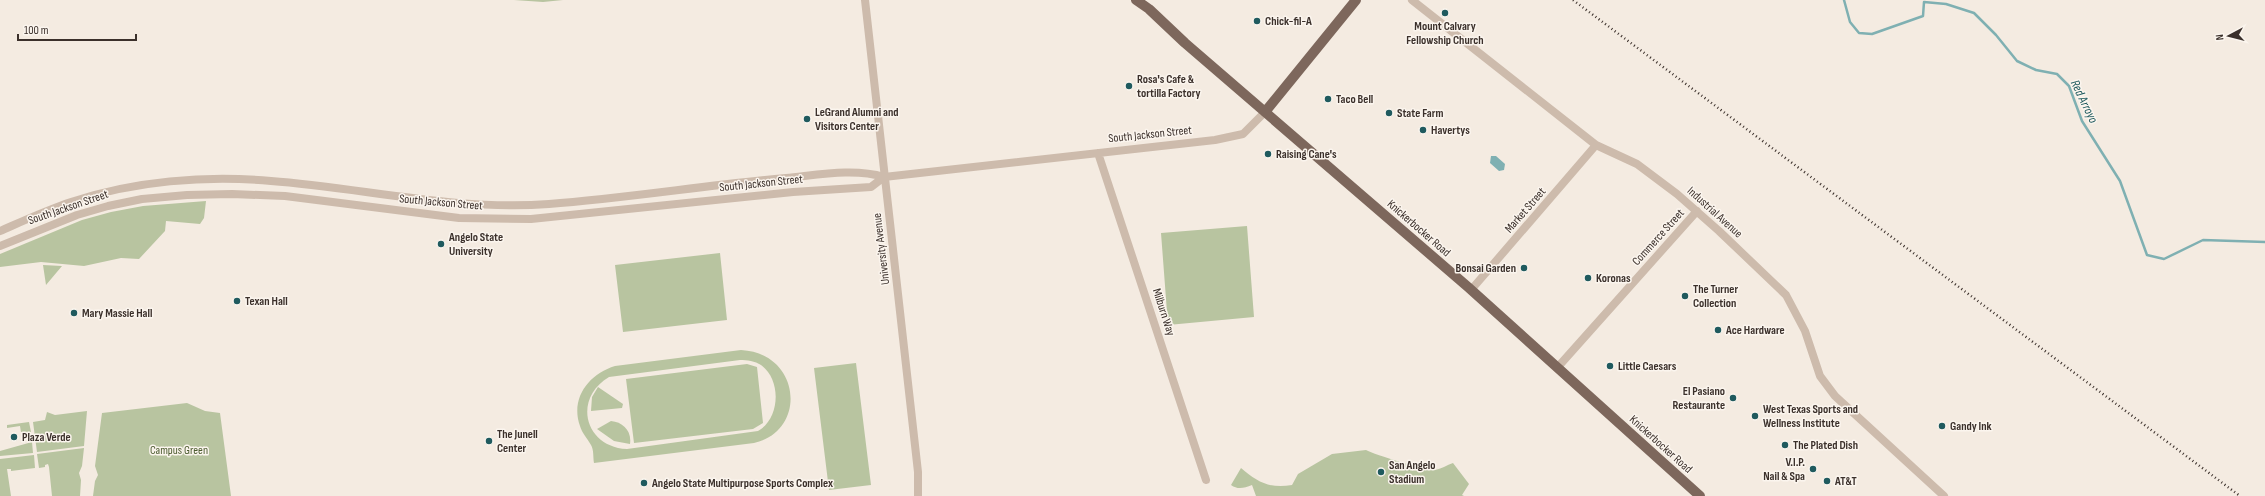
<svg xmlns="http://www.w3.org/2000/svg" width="2265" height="496" font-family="'Sofia Sans Condensed',sans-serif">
<rect width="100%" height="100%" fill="#f4ebe1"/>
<path fill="#b8c4a0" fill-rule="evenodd" d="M 514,0 L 563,0 L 543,2 Z
M 206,201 L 204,218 L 200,224 L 166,221 L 165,231 L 139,259 L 121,258 L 84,266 L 41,262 L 0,267 L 0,254 L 82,220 L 111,212 L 143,206 Z
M 1247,226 L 1254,317 L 1168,325 L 1161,233 Z
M 720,253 L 727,320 L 623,332 L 615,265 Z
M 43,265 L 62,266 L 46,285 Z
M 741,350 C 801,353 808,431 754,443 L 594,463 C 593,458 594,450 591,445 C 587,438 582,433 580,426 C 570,398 589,374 615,366 ZM 740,360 C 747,360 755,361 761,365 C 782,380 780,419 758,431 L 627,449 C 585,447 572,399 609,377 Z
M 856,363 L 871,485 L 829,490 L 814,368 Z
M 747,364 L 757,367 L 763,423 L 753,429 L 634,443 L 626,379 Z
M 598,387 L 623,404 L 622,408 L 591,411 L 592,397 Z
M 187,403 L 205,411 L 220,413 L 231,496 L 93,496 L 95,481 L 98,475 L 95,466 L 102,413 Z
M 87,411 L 84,446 L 37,452 L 33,422 L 45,420 L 47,412 L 55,415 Z
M 611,421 C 623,422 632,431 630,444 L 614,441 L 597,429 Z
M 29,422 L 31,432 L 21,432 L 20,426 L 7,428 L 7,425 Z
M 32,442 L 33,453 L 0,456 L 0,451 Z
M 84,448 L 82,466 L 79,473 L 81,480 L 80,496 L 52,496 L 49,467 L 48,464 L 45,465 L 45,467 L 39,468 L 37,454 Z
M 1366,450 C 1375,455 1425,470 1435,470 C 1441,469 1447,465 1453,463 L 1469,484 L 1462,495 L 1464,496 L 1256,496 L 1252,485 C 1244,488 1238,490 1231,485 L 1241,468 C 1257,482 1270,489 1292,485 L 1298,474 L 1332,454 Z
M 34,455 L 35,468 L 11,471 L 11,469 L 7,469 L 11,496 L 0,496 L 0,459 Z"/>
<path fill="#7fb0b2" d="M 1491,156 L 1496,156 L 1505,164 L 1504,170 L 1499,171 L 1490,163 Z"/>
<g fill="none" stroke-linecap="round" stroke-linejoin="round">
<path stroke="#7fb0b2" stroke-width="2.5" d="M 1844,0 L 1850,22 L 1859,33 L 1872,34 L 1923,16 L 1924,2 L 1946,4 L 1974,13 L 1996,35 L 2017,61 L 2036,70 L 2057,74 L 2069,86 L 2082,121 L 2120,181 L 2147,255 L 2164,259 L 2203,240 L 2265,242"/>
<path stroke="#cdbbac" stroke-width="8" d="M 865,0 L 918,472 L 918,496
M 1412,0 L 1596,145 L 1637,164 L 1677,194 L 1719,231 L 1786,295 L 1805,331 L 1820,376 L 1835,396 L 1944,496
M 1098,153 L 1206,480
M 0,231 C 23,221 47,210 71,202 C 133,181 206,175 271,181 C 364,188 455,211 549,204 C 628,198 707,185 786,178 C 818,175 854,168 884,177 L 1215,140 L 1243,134 L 1265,112
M 0,246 L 77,215 L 108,206 L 142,199 L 187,195 L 232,194 L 285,196 L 459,218 L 531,219 L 793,192 L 871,187 L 884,177
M 1471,290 L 1596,145
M 1557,368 L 1697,211"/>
<path stroke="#7d675c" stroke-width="10" d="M 1136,0 L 1149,9 L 1185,43 L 1468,287 L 1700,496
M 1265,112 L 1356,0"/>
<path stroke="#3b302b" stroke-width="2.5" stroke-dasharray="1 3" stroke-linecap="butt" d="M 1573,0 L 2240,496"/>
</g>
<g fill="#1f5a5e" stroke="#fbf5ee" stroke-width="1.5">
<circle cx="1445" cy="13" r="4"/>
<circle cx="1257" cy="21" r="4"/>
<circle cx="1129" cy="86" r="4"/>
<circle cx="1328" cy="99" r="4"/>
<circle cx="1389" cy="113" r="4"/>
<circle cx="807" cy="119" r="4"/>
<circle cx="1423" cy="130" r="4"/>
<circle cx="1268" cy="154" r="4"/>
<circle cx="441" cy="244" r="4"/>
<circle cx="1524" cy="268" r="4"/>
<circle cx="1588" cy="278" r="4"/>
<circle cx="1685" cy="296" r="4"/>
<circle cx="237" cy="301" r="4"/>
<circle cx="74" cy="313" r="4"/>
<circle cx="1718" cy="330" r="4"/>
<circle cx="1610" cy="366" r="4"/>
<circle cx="1733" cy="398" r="4"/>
<circle cx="1755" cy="416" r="4"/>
<circle cx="1942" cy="426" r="4"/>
<circle cx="14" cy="437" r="4"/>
<circle cx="489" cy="441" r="4"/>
<circle cx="1785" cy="445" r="4"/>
<circle cx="1813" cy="469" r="4"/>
<circle cx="1381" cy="472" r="4"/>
<circle cx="1827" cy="481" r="4"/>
<circle cx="644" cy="483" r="4"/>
</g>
<g text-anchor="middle" stroke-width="3" stroke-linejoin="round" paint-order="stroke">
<g font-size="12" font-weight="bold" fill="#3b302b" stroke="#fbf5ee" text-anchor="start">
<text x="1265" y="25">Chick-fil-A</text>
<text x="1445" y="30" text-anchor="middle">Mount Calvary<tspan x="1445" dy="14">Fellowship Church</tspan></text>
<text x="1137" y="83">Rosa's Cafe &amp;<tspan x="1137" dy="14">tortilla Factory</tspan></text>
<text x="1336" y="103">Taco Bell</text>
<text x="815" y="116">LeGrand Alumni and<tspan x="815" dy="14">Visitors Center</tspan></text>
<text x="1397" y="117">State Farm</text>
<text x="1431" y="134">Havertys</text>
<text x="1276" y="158">Raising Cane's</text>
<text x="449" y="241">Angelo State<tspan x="449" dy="14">University</tspan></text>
<text x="1516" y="272" text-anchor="end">Bonsai Garden</text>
<text x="1596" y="282">Koronas</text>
<text x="1693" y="293">The Turner<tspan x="1693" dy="14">Collection</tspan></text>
<text x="245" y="305">Texan Hall</text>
<text x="82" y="317">Mary Massie Hall</text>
<text x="1726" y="334">Ace Hardware</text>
<text x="1618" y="370">Little Caesars</text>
<text x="1725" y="395" text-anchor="end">El Pasiano<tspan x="1725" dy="14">Restaurante</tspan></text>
<text x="1763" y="413">West Texas Sports and<tspan x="1763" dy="14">Wellness Institute</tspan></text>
<text x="1950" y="430">Gandy Ink</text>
<text x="497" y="438">The Junell<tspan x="497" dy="14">Center</tspan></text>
<text x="22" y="441">Plaza Verde</text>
<text x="1793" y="449">The Plated Dish</text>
<text x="1805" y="466" text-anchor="end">V.I.P.<tspan x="1805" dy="14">Nail &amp; Spa</tspan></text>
<text x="1389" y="469">San Angelo<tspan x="1389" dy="14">Stadium</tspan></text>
<text x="1835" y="485">AT&amp;T</text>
<text x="652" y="487">Angelo State Multipurpose Sports Complex</text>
</g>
<g font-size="12" fill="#3b302b" stroke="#fbf5ee">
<text transform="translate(1150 134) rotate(-6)" y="4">South Jackson Street</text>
<text transform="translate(761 183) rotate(-6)" y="4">South Jackson Street</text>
<text transform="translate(441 202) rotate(5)" y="4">South Jackson Street</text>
<text transform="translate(68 207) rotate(-19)" y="4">South Jackson Street</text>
<text transform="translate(1525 210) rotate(-49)" y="4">Market Street</text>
<text transform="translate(1715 212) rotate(42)" y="4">Industrial Avenue</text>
<text transform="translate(1419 228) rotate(41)" y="4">Knickerbocker Road</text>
<text transform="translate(1658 237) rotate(-48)" y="4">Commerce Street</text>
<text transform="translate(881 249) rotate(-97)" y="4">University Avenue</text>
<text transform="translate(1164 312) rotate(72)" y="4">Milburn Way</text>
<text transform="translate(1661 444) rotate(42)" y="4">Knickerbocker Road</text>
</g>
<g font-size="12" fill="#4a5a2e" stroke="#fbf5ee">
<text x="179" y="454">Campus Green</text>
</g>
<g font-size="13" font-style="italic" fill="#1f5a5e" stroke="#fbf5ee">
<text transform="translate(2085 101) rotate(64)" y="5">Red Arroyo</text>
</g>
</g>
<g transform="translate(2229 36) rotate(263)" stroke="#fbf5ee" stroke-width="3" paint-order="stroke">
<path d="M0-3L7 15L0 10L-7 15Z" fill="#3b302b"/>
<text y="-6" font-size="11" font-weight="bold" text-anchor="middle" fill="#3b302b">N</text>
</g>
<path d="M18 34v6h118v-6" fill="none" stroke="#3b302b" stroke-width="2"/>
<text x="24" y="34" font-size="12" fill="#3b302b" stroke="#fbf5ee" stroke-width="3" paint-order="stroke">100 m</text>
</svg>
